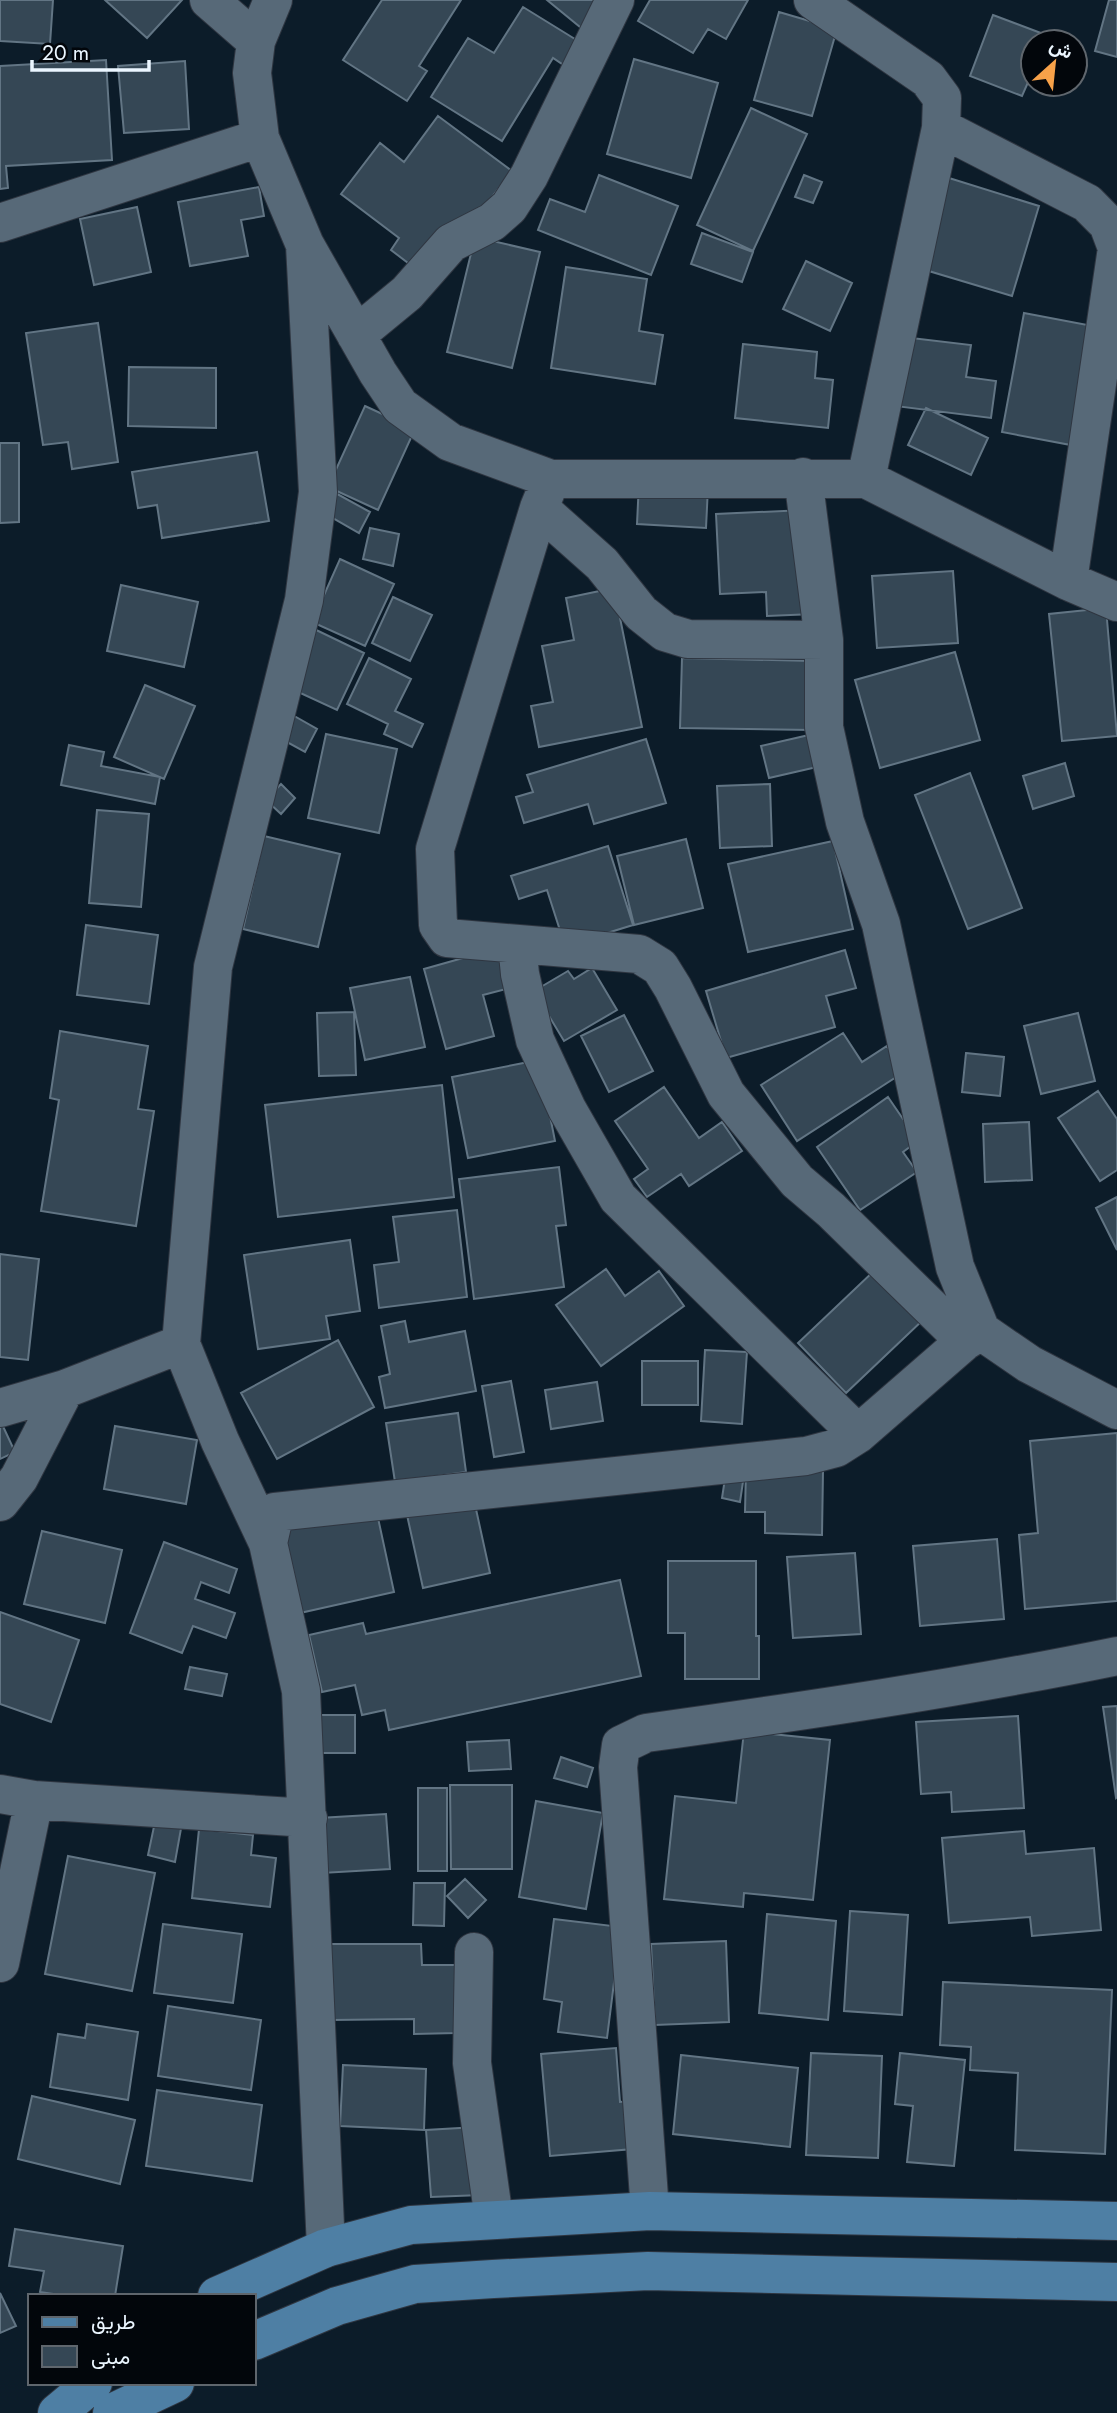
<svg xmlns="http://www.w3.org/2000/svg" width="1117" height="2413" font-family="Jost,Vazirmatn,sans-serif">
<rect width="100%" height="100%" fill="#0c1c29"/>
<path fill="#354755" stroke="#627584" stroke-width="2" d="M 0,0 L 53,0 L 50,44 L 0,41 Z
M 105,0 L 182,0 L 147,38 Z
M 382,0 L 461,0 L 419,66 L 427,71 L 407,101 L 343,60 Z
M 547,0 L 617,0 L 591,36 Z
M 650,0 L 748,0 L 726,39 L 708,29 L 693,53 L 638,21 Z
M 1109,0 L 1117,0 L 1117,57 L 1095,51 Z
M 523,7 L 583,44 L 568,68 L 553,58 L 502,141 L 431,97 L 468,38 L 494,53 Z
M 779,12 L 837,29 L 812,116 L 754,100 Z
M 993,15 L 1062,41 L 1033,42 L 1033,71 L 1022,96 L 970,76 Z
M 634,59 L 718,83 L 691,178 L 607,154 Z
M 106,60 L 112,160 L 6,166 L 8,188 L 0,189 L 0,66 Z
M 185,61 L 189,129 L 124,133 L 118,66 Z
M 751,108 L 807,134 L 753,251 L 697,225 Z
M 438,116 L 512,171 L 429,279 L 391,250 L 399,238 L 341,194 L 380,143 L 404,162 Z
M 599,175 L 678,206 L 651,275 L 538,230 L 550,199 L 585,212 Z
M 804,175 L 822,182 L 813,203 L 795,197 Z
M 949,178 L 1039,206 L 1012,296 L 922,269 Z
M 259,187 L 264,216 L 241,220 L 248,256 L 190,266 L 178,202 Z
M 137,207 L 151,272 L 94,285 L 80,219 Z
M 702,233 L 753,252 L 742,282 L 691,264 Z
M 475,237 L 540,252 L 512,368 L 447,352 Z
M 806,261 L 852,283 L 830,331 L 783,309 Z
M 566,267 L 647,279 L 639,331 L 663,335 L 655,384 L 551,368 Z
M 1024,313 L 1098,327 L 1076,446 L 1002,432 Z
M 98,323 L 118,462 L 72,469 L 68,442 L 43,445 L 26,333 Z
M 903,337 L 971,345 L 966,377 L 996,381 L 991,418 L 895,406 Z
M 743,344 L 817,352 L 815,378 L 833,380 L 828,428 L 735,418 Z
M 129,367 L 216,368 L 216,428 L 128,426 Z
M 365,406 L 415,429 L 378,510 L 328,487 Z
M 926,408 L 988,438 L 971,475 L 908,445 Z
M 0,443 L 19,443 L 19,522 L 0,523 Z
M 257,452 L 269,521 L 162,538 L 157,505 L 138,508 L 132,472 Z
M 639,482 L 708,487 L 706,528 L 637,524 Z
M 330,490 L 370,512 L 359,533 L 319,510 Z
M 805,510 L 814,614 L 767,616 L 766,592 L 720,594 L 716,514 Z
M 370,528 L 399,534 L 393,566 L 363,559 Z
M 340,559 L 394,584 L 365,646 L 312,622 Z
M 953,571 L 958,643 L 877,648 L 872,576 Z
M 121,585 L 198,602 L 184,667 L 107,651 Z
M 614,588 L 642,727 L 539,747 L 531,706 L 553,702 L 542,646 L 574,640 L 566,598 Z
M 393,597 L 432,615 L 410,661 L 372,643 Z
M 1106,608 L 1117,736 L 1062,741 L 1049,614 Z
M 310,627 L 364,653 L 337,710 L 283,685 Z
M 955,652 L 980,740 L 880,768 L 855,680 Z
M 369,658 L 411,679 L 395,711 L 423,724 L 412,747 L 384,734 L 388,724 L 347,704 Z
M 682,658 L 813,661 L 812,730 L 680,728 Z
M 145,685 L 195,706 L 164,779 L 114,757 Z
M 289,713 L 317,729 L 305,752 L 276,736 Z
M 326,734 L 397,749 L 379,833 L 308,818 Z
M 809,735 L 817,767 L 769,778 L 761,746 Z
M 646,739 L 666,803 L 594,824 L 588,804 L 524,823 L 516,797 L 533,792 L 527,775 Z
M 69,745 L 104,752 L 101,766 L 160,777 L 155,804 L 61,785 Z
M 1065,763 L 1074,796 L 1033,809 L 1023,776 Z
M 970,773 L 1022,908 L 968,929 L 915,795 Z
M 281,784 L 295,798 L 281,814 L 266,800 Z
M 770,784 L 772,846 L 720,848 L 717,786 Z
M 97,810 L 149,814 L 141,907 L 89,903 Z
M 264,836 L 340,854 L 318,947 L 243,929 Z
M 686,839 L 703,908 L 634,925 L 617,856 Z
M 833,841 L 853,929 L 748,952 L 728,864 Z
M 608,846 L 633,925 L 565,946 L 547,890 L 519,899 L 511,876 Z
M 86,925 L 158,935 L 149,1004 L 77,995 Z
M 502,947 L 514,987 L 483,995 L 494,1036 L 446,1049 L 424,969 Z
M 845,950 L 856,988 L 826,996 L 835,1027 L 726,1058 L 706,991 Z
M 592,968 L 617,1010 L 564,1041 L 534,991 L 568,971 L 574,979 Z
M 410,977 L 425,1047 L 365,1060 L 350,988 Z
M 354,1012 L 356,1075 L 319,1076 L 317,1013 Z
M 1078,1013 L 1095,1081 L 1041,1094 L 1024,1026 Z
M 624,1015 L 653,1071 L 609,1092 L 581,1036 Z
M 60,1031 L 148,1046 L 138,1109 L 154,1111 L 136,1226 L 41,1211 L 59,1100 L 50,1098 Z
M 843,1033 L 862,1062 L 887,1046 L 904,1072 L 797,1141 L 761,1085 Z
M 966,1053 L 1004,1057 L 1000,1096 L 962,1092 Z
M 539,1060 L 555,1141 L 468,1158 L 452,1077 Z
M 442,1085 L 454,1197 L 278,1217 L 265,1105 Z
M 664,1087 L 699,1138 L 722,1122 L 742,1151 L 689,1186 L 681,1174 L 647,1197 L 634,1179 L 648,1169 L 615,1121 Z
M 1098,1091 L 1117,1119 L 1117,1170 L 1100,1181 L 1058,1118 Z
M 888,1097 L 918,1141 L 903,1152 L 917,1172 L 860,1210 L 817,1147 Z
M 1029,1122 L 1032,1180 L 985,1182 L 983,1124 Z
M 559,1167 L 566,1225 L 556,1226 L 564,1287 L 474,1299 L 459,1179 Z
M 1117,1197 L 1117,1250 L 1096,1208 Z
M 457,1210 L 467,1297 L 379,1308 L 374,1265 L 399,1262 L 393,1217 Z
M 350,1240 L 360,1311 L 326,1316 L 330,1339 L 258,1349 L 244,1255 Z
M 0,1254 L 39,1259 L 28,1360 L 0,1357 Z
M 606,1269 L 625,1296 L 659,1271 L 684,1306 L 601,1366 L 556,1305 Z
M 876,1269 L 924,1319 L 846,1393 L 798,1343 Z
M 405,1321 L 409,1342 L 465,1331 L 476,1391 L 385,1408 L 379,1377 L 390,1374 L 381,1326 Z
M 338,1340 L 374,1407 L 277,1459 L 241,1393 Z
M 705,1350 L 747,1352 L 742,1424 L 701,1421 Z
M 642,1361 L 698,1361 L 698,1405 L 642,1405 Z
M 511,1381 L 524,1452 L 494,1457 L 482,1386 Z
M 597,1382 L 603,1421 L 551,1429 L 545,1390 Z
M 458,1413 L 466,1472 L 395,1482 L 386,1423 Z
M 1,1422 L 15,1452 L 0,1459 L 0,1423 Z
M 115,1426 L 197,1440 L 186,1504 L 104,1489 Z
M 1117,1433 L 1117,1601 L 1025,1609 L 1019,1535 L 1038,1533 L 1030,1441 Z
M 746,1469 L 823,1471 L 822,1535 L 765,1533 L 765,1512 L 745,1512 Z
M 726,1472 L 744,1475 L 740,1502 L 722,1498 Z
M 474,1500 L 490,1573 L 423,1588 L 407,1515 Z
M 375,1504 L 394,1592 L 300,1613 L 280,1524 Z
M 42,1531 L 122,1550 L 105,1623 L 24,1604 Z
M 997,1539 L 1004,1619 L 920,1626 L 913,1546 Z
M 164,1542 L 237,1569 L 229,1593 L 201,1582 L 195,1599 L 235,1613 L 226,1638 L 193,1626 L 182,1653 L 130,1633 Z
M 855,1553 L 861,1634 L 793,1638 L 787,1557 Z
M 668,1561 L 756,1561 L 756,1636 L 759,1636 L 759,1679 L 685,1679 L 685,1633 L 668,1633 Z
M 620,1580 L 641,1676 L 389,1730 L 385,1710 L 362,1715 L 355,1685 L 322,1692 L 309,1635 L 363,1623 L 366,1634 Z
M 0,1612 L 79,1640 L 51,1722 L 0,1704 Z
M 190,1667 L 227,1674 L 222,1696 L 185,1689 Z
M 1117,1706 L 1117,1797 L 1116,1798 L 1103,1707 Z
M 313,1715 L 355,1715 L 355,1753 L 314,1753 Z
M 1018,1716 L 1024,1808 L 952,1812 L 951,1792 L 921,1794 L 916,1722 Z
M 744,1731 L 830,1740 L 813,1900 L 744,1893 L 743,1907 L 664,1899 L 675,1796 L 736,1803 Z
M 509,1740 L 511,1769 L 469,1771 L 467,1742 Z
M 561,1757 L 593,1768 L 587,1787 L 554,1778 Z
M 450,1785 L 512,1785 L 512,1869 L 451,1869 Z
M 418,1788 L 447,1788 L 447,1871 L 418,1871 Z
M 536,1801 L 603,1813 L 586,1909 L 519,1897 Z
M 386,1814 L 390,1869 L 322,1873 L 319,1818 Z
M 156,1817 L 182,1823 L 175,1862 L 148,1855 Z
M 199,1829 L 253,1835 L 251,1855 L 276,1858 L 270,1907 L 192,1898 Z
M 1024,1831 L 1026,1854 L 1094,1848 L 1101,1930 L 1032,1936 L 1030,1917 L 949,1923 L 942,1838 Z
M 68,1856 L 155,1873 L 132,1991 L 45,1974 Z
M 465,1879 L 486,1900 L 468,1918 L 447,1896 Z
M 414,1883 L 445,1883 L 444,1926 L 413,1925 Z
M 850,1911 L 908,1915 L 902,2015 L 844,2011 Z
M 767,1914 L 836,1921 L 828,2020 L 759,2013 Z
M 554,1919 L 621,1927 L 607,2038 L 558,2032 L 562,2002 L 544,1999 Z
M 163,1924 L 242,1934 L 233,2003 L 154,1993 Z
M 726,1941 L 729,2022 L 655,2025 L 651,1944 Z
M 331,1944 L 421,1944 L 422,1965 L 455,1965 L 456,2033 L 414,2034 L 414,2019 L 332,2020 Z
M 943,1982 L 1112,1990 L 1105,2154 L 1015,2150 L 1018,2073 L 970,2070 L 971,2047 L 940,2045 Z
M 168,2006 L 261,2020 L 251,2090 L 158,2076 Z
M 87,2024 L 138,2032 L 128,2100 L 50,2087 L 58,2034 L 85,2038 Z
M 616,2048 L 620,2102 L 629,2101 L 633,2149 L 550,2156 L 541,2054 Z
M 811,2053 L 882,2056 L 878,2158 L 806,2155 Z
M 900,2053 L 965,2060 L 954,2166 L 907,2162 L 913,2106 L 895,2104 Z
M 681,2055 L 798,2068 L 790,2147 L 673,2134 Z
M 343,2065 L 426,2069 L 424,2130 L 340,2126 Z
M 157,2090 L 262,2105 L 252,2181 L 146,2166 Z
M 32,2096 L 135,2120 L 120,2184 L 18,2159 Z
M 476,2127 L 481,2195 L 431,2197 L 426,2130 Z
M 15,2229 L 123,2246 L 115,2296 L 67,2296 L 40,2292 L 44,2271 L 9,2266 Z
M 0,2293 L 16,2326 L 0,2333 Z"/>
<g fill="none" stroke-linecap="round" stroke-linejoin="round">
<defs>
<path id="minor" d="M 209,0 L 256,41
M 273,0 L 256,41 L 252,73 L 260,138 L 305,245 L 378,373 L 400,406 L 450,442 L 551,479 L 866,479 L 1068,581 L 1117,602
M 813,0 L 928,79 L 942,98 L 941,128 L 866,479
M 941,128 L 1087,203 L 1108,224 L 1117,248 L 1068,581
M 0,223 L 260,138
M 305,245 L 318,492 L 304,600 L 213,967 L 181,1344 L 220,1441 L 268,1543 L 301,1691 L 326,2248
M 356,335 L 407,293 L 451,243 L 492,222 L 509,207 L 529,176 L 615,0
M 803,477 L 824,640 L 824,727 L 845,822 L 881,924 L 955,1267 L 981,1331 L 1029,1364 L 1117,1410
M 551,479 L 539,508 L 435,849 L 438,925 L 447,938 L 639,954 L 660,967 L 673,988 L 726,1094 L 797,1181 L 831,1210 L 965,1341
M 539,508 L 602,564 L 641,613 L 665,632 L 688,639 L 824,640
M 517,944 L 520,974 L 535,1040 L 567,1109 L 618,1198 L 858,1434
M 0,1408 L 65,1389 L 181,1344
M 0,1502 L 19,1478 L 65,1389
M 268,1543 L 275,1512 L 806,1456 L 836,1448 L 858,1434 L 965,1341 L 981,1331
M 0,1794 L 34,1800 L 308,1818
M 474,1952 L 472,2063 L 494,2219
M 0,1963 L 34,1800
M 650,2211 L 618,1767 L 621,1745 L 646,1733 C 804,1711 961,1688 1117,1656"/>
<path id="major" d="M 217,2296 L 326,2248 L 411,2225 L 650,2211 L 1117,2221
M 254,2341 L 337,2306 L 415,2284 L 493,2279 L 648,2271 L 1117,2282
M 57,2413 L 93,2383
M 112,2413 L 175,2383"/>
</defs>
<use href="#minor" stroke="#2f3641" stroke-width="40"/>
<use href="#major" stroke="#2f3641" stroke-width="40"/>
<use href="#minor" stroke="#576978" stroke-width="38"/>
<use href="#major" stroke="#4e7fa4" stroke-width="38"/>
</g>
<rect x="28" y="2294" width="228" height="91" fill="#02060b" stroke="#5f666d" stroke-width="2"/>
<rect x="42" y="2317" width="35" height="10" fill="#4e7fa4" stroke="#5f666d" stroke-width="2"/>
<text x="91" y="2329" font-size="21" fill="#ebf6ff">طريق</text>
<rect x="42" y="2346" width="35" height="21" fill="#354755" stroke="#5f666d" stroke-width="2"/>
<text x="91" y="2364" font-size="21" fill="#ebf6ff">مبنى</text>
<g transform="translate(1054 63) rotate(27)"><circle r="33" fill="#02060b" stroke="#5f666d" stroke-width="2"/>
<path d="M0-5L12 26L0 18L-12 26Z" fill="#f7a149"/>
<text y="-10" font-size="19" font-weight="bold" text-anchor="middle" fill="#ebf6ff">ش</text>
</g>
<path d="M32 60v10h117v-10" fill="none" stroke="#ebf6ff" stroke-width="3.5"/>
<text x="42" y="60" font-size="21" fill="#ebf6ff" stroke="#02060b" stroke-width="5" paint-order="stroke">20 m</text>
</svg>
